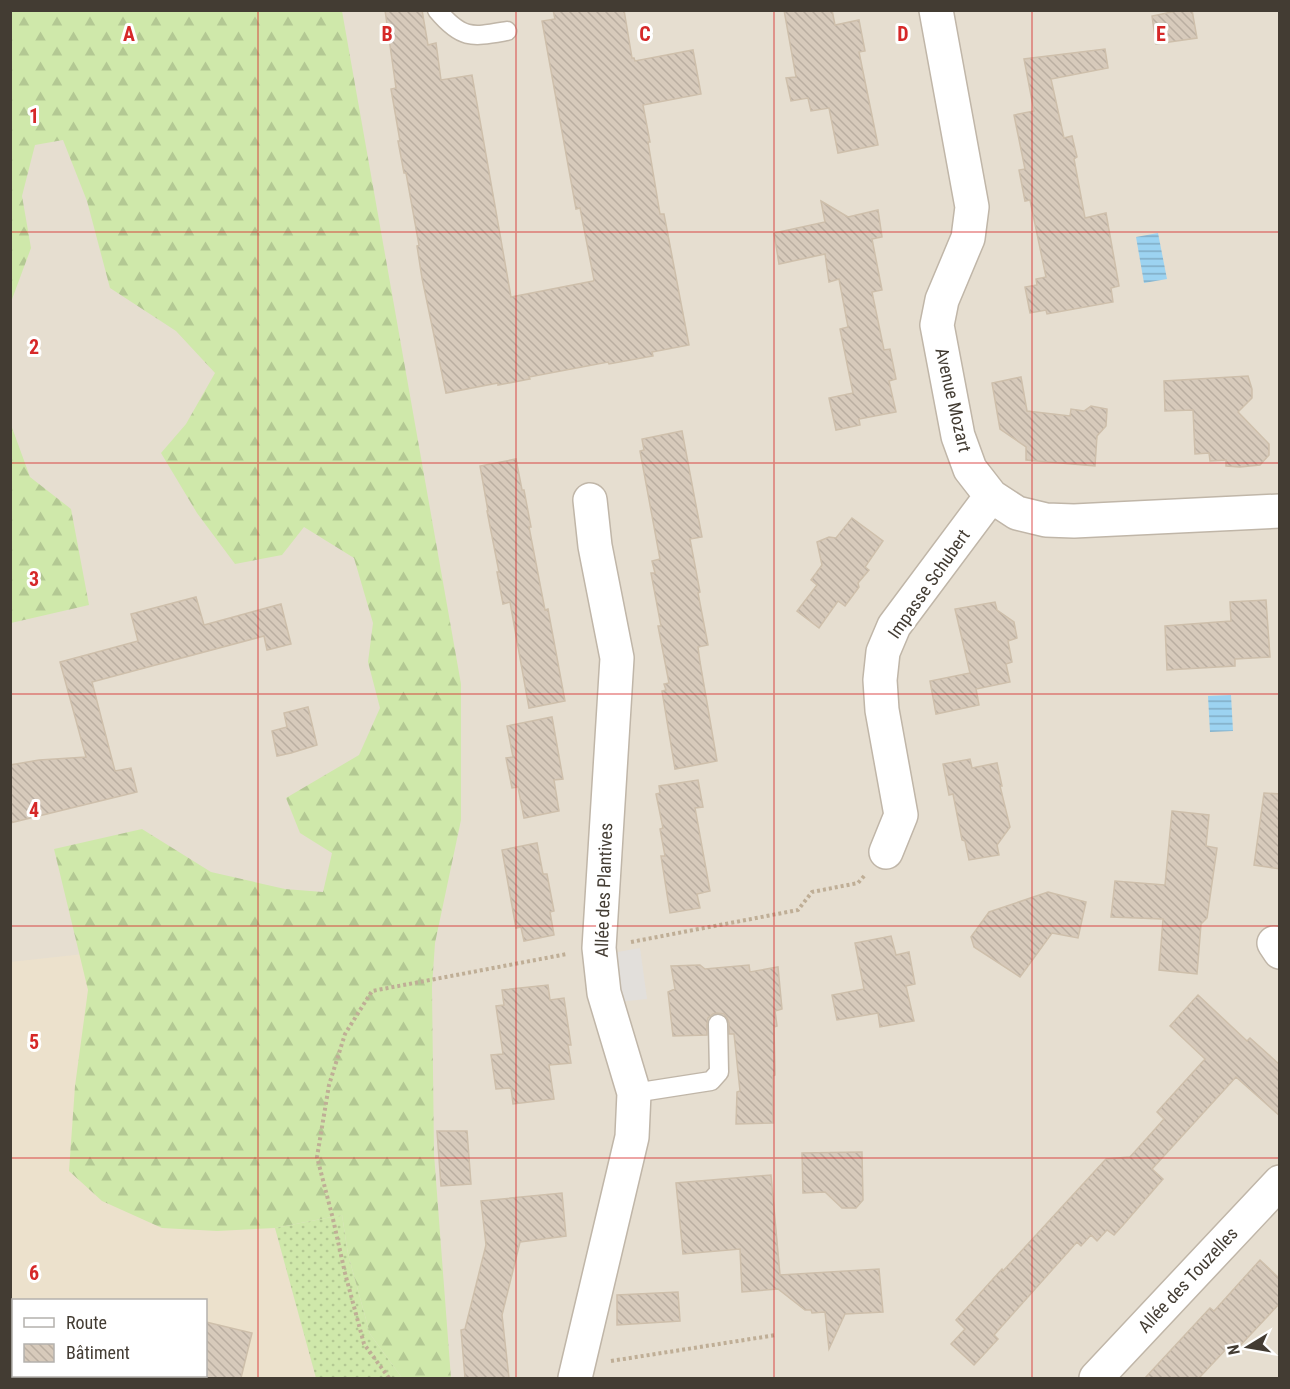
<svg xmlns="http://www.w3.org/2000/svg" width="1290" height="1389" font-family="'Roboto Condensed',sans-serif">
<defs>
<pattern id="grass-dots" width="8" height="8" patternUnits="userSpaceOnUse" patternTransform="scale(1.5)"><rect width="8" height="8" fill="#cfe8aa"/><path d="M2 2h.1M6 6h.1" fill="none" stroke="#b3c893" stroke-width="1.8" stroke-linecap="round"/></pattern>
<pattern id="forest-firs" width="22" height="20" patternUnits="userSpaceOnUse" patternTransform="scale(1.5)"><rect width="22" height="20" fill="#cfe8aa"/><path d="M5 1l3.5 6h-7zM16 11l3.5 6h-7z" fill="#b3c893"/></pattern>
<pattern id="water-rules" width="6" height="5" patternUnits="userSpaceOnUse" patternTransform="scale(1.5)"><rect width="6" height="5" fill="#9cd3f1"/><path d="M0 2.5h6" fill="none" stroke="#81acc4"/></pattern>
<pattern id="building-back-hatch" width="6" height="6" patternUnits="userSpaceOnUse" patternTransform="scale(1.5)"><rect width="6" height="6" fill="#d7cabb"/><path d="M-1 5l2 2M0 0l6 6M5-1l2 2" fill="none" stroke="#baaea1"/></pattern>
</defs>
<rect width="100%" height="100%" fill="#f2ece3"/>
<path fill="#e6ded0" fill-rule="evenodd" d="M 10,11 L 1279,11 L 1279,1378 L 11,1378 ZM 14,1300 L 206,1300 L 206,1376 L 14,1376 Z"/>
<path fill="#ece1cc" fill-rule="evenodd" d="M 93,953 L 275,1228 L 316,1378 L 11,1378 L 10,962 ZM 14,1300 L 206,1300 L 206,1376 L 14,1376 Z"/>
<path fill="url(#grass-dots)" d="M 342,1215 L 348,1254 L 370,1334 L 402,1378 L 316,1378 L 275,1228 Z"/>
<path fill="url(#forest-firs)" d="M 11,10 L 342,11 L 461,684 L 461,820 L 435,943 L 432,987 L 434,1154 L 451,1378 L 402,1378 L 370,1334 L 348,1254 L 342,1215 L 275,1228 L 217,1231 L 162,1228 L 102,1201 L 69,1171 L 75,1086 L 88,990 L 54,849 L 142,829 L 211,872 L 285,889 L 323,892 L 332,853 L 300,833 L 286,798 L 359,755 L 380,708 L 368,662 L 373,623 L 354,558 L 304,527 L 282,555 L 235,564 L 197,513 L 161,453 L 186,424 L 215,373 L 176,331 L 110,288 L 87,201 L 63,140 L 35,145 L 22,196 L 31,248 L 11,302 Z
M 10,422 L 30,477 L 71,509 L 89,605 L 11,623 Z"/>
<path fill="#e2dfdb" d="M 640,948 L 647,999 L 617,1002 L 612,953 Z"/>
<path fill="url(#water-rules)" d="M 1158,233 L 1167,279 L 1144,283 L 1136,237 Z
M 1231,695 L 1233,731 L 1210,732 L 1208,696 Z"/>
<path fill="url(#building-back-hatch)" stroke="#cebfab" stroke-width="1.5" d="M 385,10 L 422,10 L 428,45 L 436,43 L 441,80 L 472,75 L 511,297 L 593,281 L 594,280 L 580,208 L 576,209 L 542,21 L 555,19 L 553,10 L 624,10 L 632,58 L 634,58 L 635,61 L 693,50 L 701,94 L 643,105 L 650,142 L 648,142 L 660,214 L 664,214 L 689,345 L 652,352 L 653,356 L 609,364 L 608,362 L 529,377 L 530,379 L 498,385 L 498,383 L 446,393 L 422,278 L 417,246 L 419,245 L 406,173 L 404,173 L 398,141 L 400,141 L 391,89 L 396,88 Z
M 784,10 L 832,10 L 835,25 L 859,20 L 865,51 L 859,52 L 878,145 L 838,153 L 829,108 L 811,111 L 808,98 L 791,101 L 786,78 L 796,77 Z
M 1181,10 L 1192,10 L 1197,38 L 1156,44 L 1152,16 Z
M 1105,49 L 1108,68 L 1051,79 L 1064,138 L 1072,136 L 1077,157 L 1074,159 L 1085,218 L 1106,213 L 1119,286 L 1111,288 L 1113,302 L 1047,314 L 1046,310 L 1030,313 L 1025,287 L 1037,285 L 1036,279 L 1046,277 L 1030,200 L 1025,201 L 1019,170 L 1025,169 L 1014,115 L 1034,111 L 1024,59 Z
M 821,201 L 848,217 L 878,210 L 882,237 L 872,239 L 882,290 L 872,292 L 884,350 L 890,349 L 896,379 L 889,381 L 896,412 L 859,419 L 860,425 L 836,430 L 829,398 L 853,393 L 840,329 L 848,327 L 839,279 L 829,282 L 825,254 L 779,264 L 774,233 L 825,222 Z
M 1248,376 L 1252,389 L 1252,398 L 1238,412 L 1269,444 L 1269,455 L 1260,465 L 1240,467 L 1226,466 L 1226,460 L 1210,461 L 1209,453 L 1195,454 L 1193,410 L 1165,411 L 1164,381 Z
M 1021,377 L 1027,411 L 1070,416 L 1071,409 L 1084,411 L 1091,406 L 1107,409 L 1106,426 L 1097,436 L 1095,466 L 1026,460 L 1026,447 L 1000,429 L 992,383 Z
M 682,431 L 702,537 L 690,539 L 700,592 L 698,593 L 708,645 L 698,647 L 700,662 L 717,761 L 675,769 L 662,691 L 666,690 L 664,684 L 669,683 L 658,626 L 661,626 L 651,573 L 655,573 L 652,561 L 660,559 L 640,451 L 644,450 L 642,439 Z
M 516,459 L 522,490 L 524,490 L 531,527 L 529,527 L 545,610 L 548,609 L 565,701 L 529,708 L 510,602 L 503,604 L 497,572 L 499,572 L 487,511 L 488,511 L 480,466 Z
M 852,518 L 883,541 L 865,567 L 869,570 L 858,583 L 859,587 L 845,606 L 838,601 L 819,628 L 797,611 L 817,585 L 811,580 L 822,565 L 817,542 L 829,537 L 836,538 Z
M 196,597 L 204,625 L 281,604 L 291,644 L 267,650 L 264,636 L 92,682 L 115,771 L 131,768 L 137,792 L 10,823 L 10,765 L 39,760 L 86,757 L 60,662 L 138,641 L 131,614 Z
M 1266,600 L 1270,657 L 1235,659 L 1235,666 L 1167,670 L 1165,626 L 1231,621 L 1230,602 Z
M 995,602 L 997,610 L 1014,622 L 1017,638 L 1008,641 L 1012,662 L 1006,664 L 1010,682 L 976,689 L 979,705 L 936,714 L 930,681 L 970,673 L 955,609 Z
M 308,707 L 317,745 L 291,753 L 277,756 L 272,731 L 287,727 L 284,713 Z
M 552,717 L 563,779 L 554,780 L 559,811 L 524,818 L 518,787 L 512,788 L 506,758 L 513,757 L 507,726 Z
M 970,759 L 972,768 L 997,763 L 1002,786 L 1000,786 L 1010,827 L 997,845 L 999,855 L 969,860 L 965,841 L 962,840 L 953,794 L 949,795 L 943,764 Z
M 698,780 L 703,807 L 695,808 L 710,891 L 697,894 L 700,908 L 670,913 L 661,856 L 665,856 L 660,829 L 663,828 L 656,794 L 660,793 L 659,786 Z
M 1264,793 L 1280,794 L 1280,869 L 1254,865 Z
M 1172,811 L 1209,815 L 1206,846 L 1217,848 L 1207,918 L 1201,924 L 1197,974 L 1159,970 L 1163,919 L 1111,917 L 1115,881 L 1165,885 Z
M 537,843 L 543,874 L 547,874 L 554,911 L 550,912 L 554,935 L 524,941 L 521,927 L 516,928 L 502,850 Z
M 1048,892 L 1086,902 L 1078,938 L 1052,933 L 1020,977 L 974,947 L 971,937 L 989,912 Z
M 891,936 L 896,955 L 909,952 L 915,984 L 906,986 L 914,1021 L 880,1027 L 878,1013 L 837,1020 L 832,995 L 864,989 L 855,943 Z
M 700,965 L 705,969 L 749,965 L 750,972 L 778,967 L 782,1009 L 775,1011 L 777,1026 L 774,1027 L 775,1075 L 773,1076 L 773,1123 L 736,1124 L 737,1092 L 740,1091 L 734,1034 L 729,1034 L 729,1023 L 727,1018 L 724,1014 L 717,1013 L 713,1014 L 708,1018 L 707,1024 L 707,1035 L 673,1036 L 668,992 L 675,989 L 671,966 Z
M 548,985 L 550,1000 L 564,998 L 571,1045 L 568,1045 L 571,1063 L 549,1065 L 554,1099 L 513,1104 L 511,1088 L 496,1089 L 491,1055 L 503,1054 L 496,1006 L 504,1005 L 502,990 Z
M 1198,995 L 1247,1041 L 1250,1038 L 1280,1065 L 1280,1116 L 1236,1077 L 1152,1169 L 1163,1179 L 1124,1224 L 1114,1235 L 1107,1230 L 1097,1241 L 1091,1235 L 1081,1246 L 1077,1242 L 994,1335 L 998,1339 L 974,1365 L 951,1344 L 965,1329 L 956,1320 L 1002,1269 L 1003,1271 L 1106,1159 L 1130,1157 L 1164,1119 L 1157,1112 L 1205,1059 L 1170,1026 Z
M 437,1131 L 467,1131 L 471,1184 L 441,1186 Z
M 862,1152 L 863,1200 L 856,1208 L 842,1208 L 825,1192 L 803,1193 L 802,1153 Z
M 771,1175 L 780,1275 L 879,1269 L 883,1312 L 845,1314 L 829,1349 L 825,1312 L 812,1313 L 811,1310 L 805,1310 L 778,1289 L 742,1292 L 740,1249 L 683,1254 L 676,1183 Z
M 562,1193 L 566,1236 L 520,1242 L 502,1315 L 509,1378 L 465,1378 L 461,1330 L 465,1329 L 486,1245 L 481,1201 Z
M 1260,1260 L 1280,1279 L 1280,1303 L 1236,1350 L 1230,1345 L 1199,1378 L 1145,1378 L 1210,1308 L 1214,1311 Z
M 678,1292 L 680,1321 L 617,1325 L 617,1295 Z
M 206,1322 L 252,1333 L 241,1378 L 206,1378 Z"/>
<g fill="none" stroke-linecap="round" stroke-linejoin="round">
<defs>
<path id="service" d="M 437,10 C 462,40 472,37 507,31
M 634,1093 L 711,1081 L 719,1072 L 718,1024"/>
<path id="minor" d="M 936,10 L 972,207 L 968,238 L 942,300 L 937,325 L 958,436 L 970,469 L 991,496 L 1017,513 L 1046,520 L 1074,521 L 1280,511
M 886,852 L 901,815 L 882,710 L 880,680 L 883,652 L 894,626 L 991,496
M 1274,943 L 1280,952
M 575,1378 L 632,1137 L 634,1093 L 604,993 L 599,948 L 617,658 L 595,546 L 590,500
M 1096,1378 L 1280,1182"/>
</defs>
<use href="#service" stroke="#c0b6a8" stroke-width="21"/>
<use href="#minor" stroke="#c0b6a8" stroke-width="36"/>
<path stroke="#bfae96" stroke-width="4" stroke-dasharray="3 3" stroke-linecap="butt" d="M 631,942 L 798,910 L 812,892 L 858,883 L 865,875
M 611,1361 L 776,1335
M 389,1378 L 364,1344 L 345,1273 L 333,1219 L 317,1157 L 329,1085 L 345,1034 L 372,991 L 567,954"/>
<use href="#service" stroke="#fff" stroke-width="18"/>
<use href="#minor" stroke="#fff" stroke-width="33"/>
</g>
<path fill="none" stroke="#d62828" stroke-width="1.5" stroke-opacity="0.55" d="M 258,10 L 258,1378M 516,10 L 516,1378M 774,10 L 774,1378M 1032,10 L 1032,1378M 10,232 L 1280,232M 10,463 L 1280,463M 10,694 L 1280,694M 10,926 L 1280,926M 10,1158 L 1280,1158"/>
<g text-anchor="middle" stroke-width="6" stroke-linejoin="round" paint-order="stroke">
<g font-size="18" fill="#433c33" stroke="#fff">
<text transform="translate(953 400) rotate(77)" y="6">Avenue Mozart</text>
<text transform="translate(929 584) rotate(-55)" y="6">Impasse Schubert</text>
<text transform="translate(604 890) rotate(-88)" y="6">Allée des Plantives</text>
<text transform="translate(1188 1280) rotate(-47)" y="6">Allée des Touzelles</text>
</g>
</g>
<g font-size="20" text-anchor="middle" font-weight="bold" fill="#d62828" stroke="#fff" stroke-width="6" stroke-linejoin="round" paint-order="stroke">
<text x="129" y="41">A</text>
<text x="387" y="41">B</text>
<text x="645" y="41">C</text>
<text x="903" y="41">D</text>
<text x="1161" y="41">E</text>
<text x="34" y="123">1</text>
<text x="34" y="354">2</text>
<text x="34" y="586">3</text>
<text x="34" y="817">4</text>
<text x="34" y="1049">5</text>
<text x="34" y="1280">6</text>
</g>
<rect width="1290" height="1389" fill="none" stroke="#433c33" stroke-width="24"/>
<rect x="12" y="1299" width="195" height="78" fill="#ffffff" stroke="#b4b1ad" stroke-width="1.5"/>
<rect x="24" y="1318" width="30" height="9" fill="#ffffff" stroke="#b4b1ad" stroke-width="1.5"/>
<text x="66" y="1329" font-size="18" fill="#433c33">Route</text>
<rect x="24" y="1344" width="30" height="18" fill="url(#building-back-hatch)" stroke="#b4b1ad" stroke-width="1.5"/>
<text x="66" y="1359" font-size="18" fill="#433c33">Bâtiment</text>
<g transform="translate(1248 1347) rotate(259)" stroke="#ffffff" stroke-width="4.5" paint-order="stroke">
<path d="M0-4.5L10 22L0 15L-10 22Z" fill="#433c33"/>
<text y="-9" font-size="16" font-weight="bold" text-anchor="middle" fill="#433c33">N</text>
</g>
</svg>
